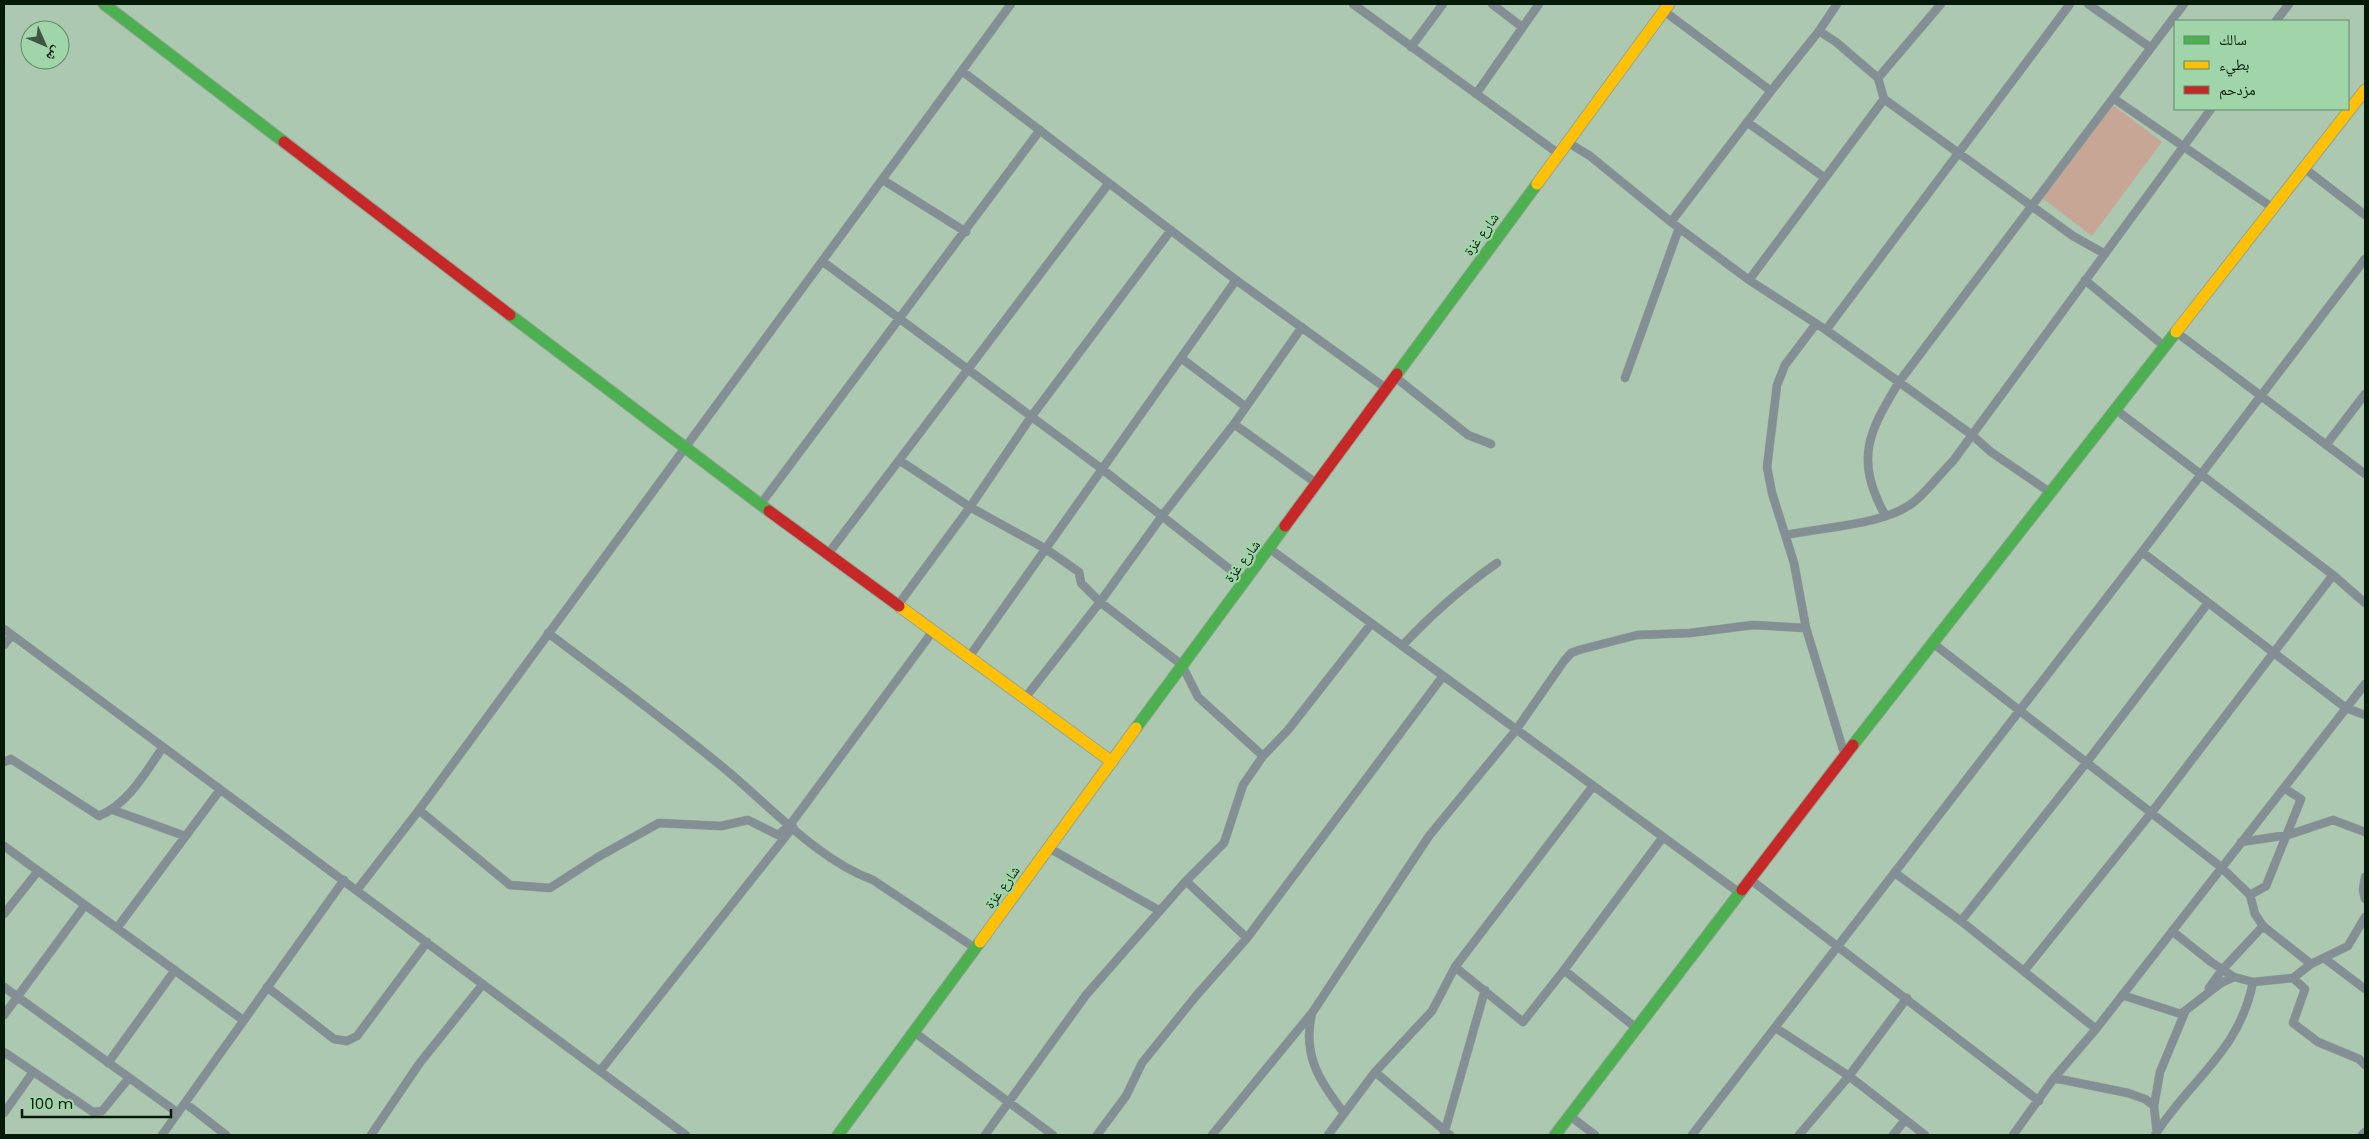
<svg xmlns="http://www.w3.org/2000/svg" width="2369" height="1139" font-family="Poppins,'Noto Naskh Arabic',sans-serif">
<rect width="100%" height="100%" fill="#acc8b0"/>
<path fill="#c8a695" d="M 2113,105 L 2162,142 L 2092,236 L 2042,198 Z"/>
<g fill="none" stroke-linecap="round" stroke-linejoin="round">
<defs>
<path id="street" d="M 1353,4 L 1559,154
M 1492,4 L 1522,27
M 2088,4 L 2151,48
M 1664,11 L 1771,91
M 2276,21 L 2289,4
M 1819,31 L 1836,42 L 1878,78
M 1411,47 L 1443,4
M 962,71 L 1236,280 L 1387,389
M 1476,94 L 1539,4
M 2113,98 L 2273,208
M 1884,99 L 2073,236 L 2105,254
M 1747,122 L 1825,178
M 1569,143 L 1590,156 L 1671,222 L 1749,280 L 1826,330 L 1899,382 L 1972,435 L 1991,452 L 2051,493
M 2304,168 L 2365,215
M 883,180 L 966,232
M 1671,222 L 1771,91 L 1819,31 L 1837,4
M 822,261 L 1102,469 L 1246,582
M 1749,280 L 1884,99 L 1878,78 L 1941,4
M 2085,280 L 2164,346
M 1816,324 L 1785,365 L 1777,385 L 1767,467 L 1772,493 L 1794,563 L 1806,628 L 1845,756
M 1826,330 L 2070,4
M 2176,332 L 2365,474
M 1181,358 L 1246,407
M 1395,377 L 1468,435 L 1491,444
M 1625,378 L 1679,228
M 2115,409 L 2333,575 L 2365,603
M 1234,424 L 1316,483
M 2326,445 L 2365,394
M 899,460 L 970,507 L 1046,549 L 1079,572 L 1081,583 L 1100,602 L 1182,665 L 1198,697 L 1263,756
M 760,505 L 1040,130
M 1885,515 C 1854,458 1869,432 1899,382 L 2184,4
M 1786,535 C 1823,527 1887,525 1915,501 C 1929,489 1940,474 1953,461 L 2211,109
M 1270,549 L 1741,894
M 2142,552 L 2346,708 L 2365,715
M 828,554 L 1109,183
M 898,605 L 970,507 L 1031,417 L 1171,230
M 4,629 L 686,1135
M 548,633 C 608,678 668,722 725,769 C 771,807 818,860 873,880 L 975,948
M 1934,644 L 2221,867 L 2250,895 L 2255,914 L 2263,926 L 2311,964
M 4,645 L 12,635
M 1402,646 C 1431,615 1461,588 1497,563
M 969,657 L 1236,280
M 1025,698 L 1100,602 L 1162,516 L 1234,424 L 1302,327
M 4,762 L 11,759 L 99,816 C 128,804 146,772 163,747
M 1593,786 L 1455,967 L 1523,1022 L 1564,970 L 1635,1027
M 113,810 L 185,836
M 419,810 L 510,885 L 550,888 L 598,857 L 659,823 L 721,826 L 748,820 L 778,835 L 790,825 L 933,631
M 2241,842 L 2288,835 L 2333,820 L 2365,832
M 4,846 L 243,1020
M 1049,848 L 1160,911
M 1895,873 L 1961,921 L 2096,1029
M 2365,877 L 2363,890 L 2365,899
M 1751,880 L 2039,1101
M 1186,881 L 1247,938
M 357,890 L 419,810 L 1011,4
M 2250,895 L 2266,886 L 2301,799 L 2284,788
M 4,914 L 38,871
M 1961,921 L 2087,762 L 2208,603
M 117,928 L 220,790
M 2172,931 L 2211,962 L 2234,977
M 2324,958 L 2365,989
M 1564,970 L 1663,837
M 2024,971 L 2152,812 L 2333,575
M 2293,978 L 2311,964 L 2348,946 L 2365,917
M 4,987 L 178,1113
M 267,987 L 334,1039 L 347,1041 L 357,1036 L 427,942
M 2209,988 L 2222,970 L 2263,926
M 2122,995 L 2181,1014 L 2221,983 L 2234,977 L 2253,982 L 2293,978 L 2305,989 L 2293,1023 L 2318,1042 L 2359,1059 L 2365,1065
M 4,1015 L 85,905
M 1776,1028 L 1849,1076 L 1925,1135
M 914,1032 L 1053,1135
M 4,1052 L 93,1112 L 102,1111 L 129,1078
M 108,1063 L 175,970
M 600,1071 L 793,827
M 1375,1072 L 1432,1011 L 1455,967
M 2054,1078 L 2128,1093 L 2145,1099 L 2154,1106 L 2157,1134
M 185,1103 L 226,1135
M 2154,1106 L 2160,1072 L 2185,1012
M 4,1113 L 33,1072
M 1344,1113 C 1319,1081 1302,1054 1312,1013 L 1429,836 L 1516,730 L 1564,661 L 1571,653 L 1579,650 L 1637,635 L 1690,633 L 1753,625 L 1806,628
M 1570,1116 L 1595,1135
M 1444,1134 L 1485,990
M 162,1135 L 344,880
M 371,1135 L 419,1064 L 483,984
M 985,1135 L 1086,995 L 1186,881 L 1224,843 L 1243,785 L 1263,756 L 1288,730 L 1371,624
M 1097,1135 L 1126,1096 L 1142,1063 L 1196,996 L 1247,938 L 1443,676
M 1212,1135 L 1311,1014
M 1328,1135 L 1375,1072 L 1450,1135
M 1692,1135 L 2142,552 L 2365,259
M 1799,1135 L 1849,1076 L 1907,998
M 1893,1135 L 1905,1120
M 2013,1135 L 2054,1078 L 2096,1029 L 2365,684
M 2155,1135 C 2190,1079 2239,1053 2253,982
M 2362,1135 L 2365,1132"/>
<path id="fast" d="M 104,4 L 284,142
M 510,315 L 769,511
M 1397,374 L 1537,184
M 1136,728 L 1285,526
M 1853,745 L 2176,332
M 838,1135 L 980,942
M 1555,1135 L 1742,890"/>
<path id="slow" d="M 1537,184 L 1669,4
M 2176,332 L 2365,90
M 899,606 L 1112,762
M 980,942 L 1136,728"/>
<path id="jam" d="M 284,142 L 510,315
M 769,511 L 899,606
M 1285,526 L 1397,374
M 1742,890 L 1853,745"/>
</defs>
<use href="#street" stroke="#90a694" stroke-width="9"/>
<use href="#fast" stroke="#90a694" stroke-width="13"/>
<use href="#slow" stroke="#90a694" stroke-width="13"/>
<use href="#jam" stroke="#90a694" stroke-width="13"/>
<use href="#street" stroke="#838f95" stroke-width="8"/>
<use href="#fast" stroke="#4caf50" stroke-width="11"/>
<use href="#slow" stroke="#ffc107" stroke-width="11"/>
<use href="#jam" stroke="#c62828" stroke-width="11"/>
</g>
<g text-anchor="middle" stroke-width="4.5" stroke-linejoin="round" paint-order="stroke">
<g font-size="14" fill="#051909" stroke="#9fd5a8">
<text transform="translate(1481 234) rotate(-54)" y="5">شارع غزة</text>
<text transform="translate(1242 561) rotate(-53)" y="5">شارع غزة</text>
<text transform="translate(1002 887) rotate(-54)" y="5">شارع غزة</text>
</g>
</g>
<rect width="2369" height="1139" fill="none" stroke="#051909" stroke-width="10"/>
<rect x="2174" y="20" width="175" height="90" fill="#9fd5a8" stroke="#618a68"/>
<rect x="2184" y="36" width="25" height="8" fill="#4caf50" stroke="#618a68"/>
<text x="2219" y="45" font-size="15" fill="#051909">سالك</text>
<rect x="2184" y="61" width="25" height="8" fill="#ffc107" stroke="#618a68"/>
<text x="2219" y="70" font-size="15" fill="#051909">بطيء</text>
<rect x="2184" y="86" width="25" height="8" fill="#c62828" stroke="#618a68"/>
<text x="2219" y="95" font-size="15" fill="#051909">مزدحم</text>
<g transform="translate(45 45) rotate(135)"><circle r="24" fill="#9fd5a8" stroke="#618a68"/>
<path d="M0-4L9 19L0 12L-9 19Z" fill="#3f5643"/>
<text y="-8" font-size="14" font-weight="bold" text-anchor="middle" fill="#051909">ش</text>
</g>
<path d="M22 1109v8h149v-8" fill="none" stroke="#051909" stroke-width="2.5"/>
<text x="30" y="1109" font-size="15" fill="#051909" stroke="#9fd5a8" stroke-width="4" paint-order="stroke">100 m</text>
</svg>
